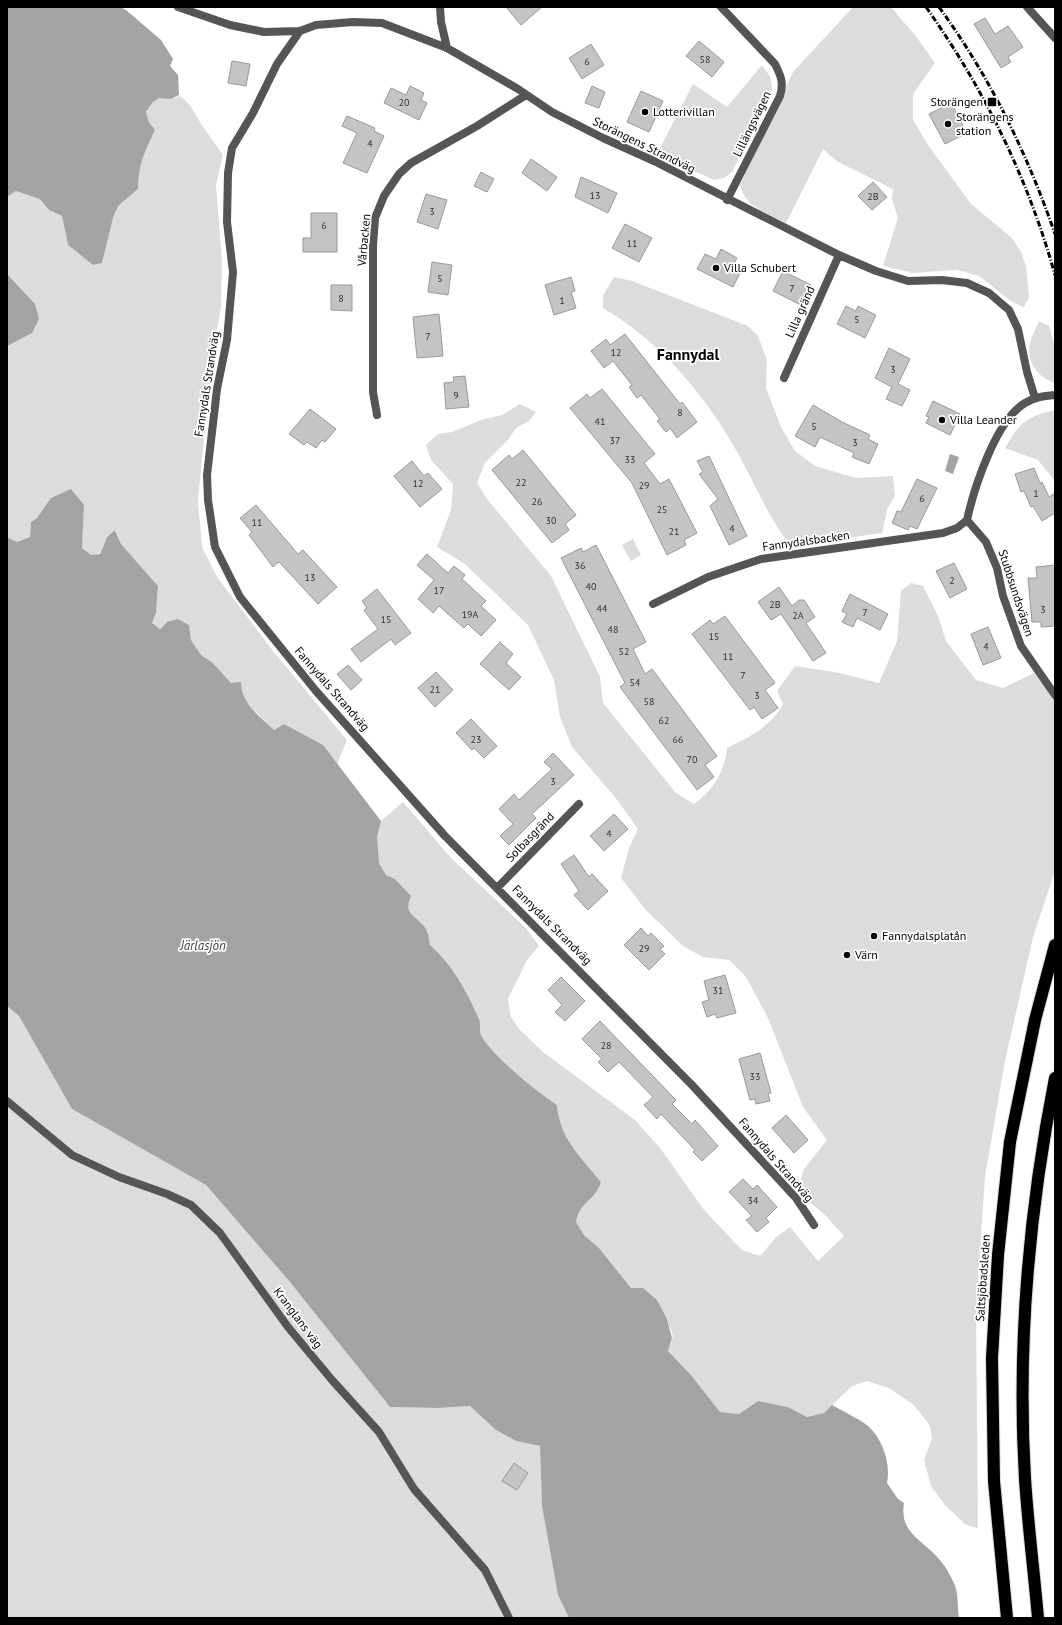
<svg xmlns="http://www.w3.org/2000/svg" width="1062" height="1625" font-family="'PT Sans',sans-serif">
<rect width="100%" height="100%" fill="#fff"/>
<path fill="#dcdcdc" d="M 853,7 L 891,7 L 918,39 L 935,63 L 913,94 L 913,120 L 928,145 L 971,204 L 1012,238 L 1021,252 L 1026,266 L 1029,297 L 1024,307 L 1012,302 L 979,276 L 957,270 L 913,273 L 883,266 L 898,218 L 892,199 L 893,189 L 838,162 L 823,149 L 786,223 C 767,213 745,207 740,185 L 793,72 Z
M 762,65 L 771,78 L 772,90 L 732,172 L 724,178 L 714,180 L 657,154 L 693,84 L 727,107 Z
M 180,96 L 190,105 L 201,124 L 223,155 L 216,185 L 222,262 L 221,307 L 211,363 L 198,501 L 202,547 L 217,577 L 273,651 L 347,740 L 337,764 L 335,760 L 300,734 L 284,724 L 274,730 L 246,702 L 241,690 L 231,683 L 213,663 L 201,655 L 191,640 L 189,625 L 167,622 L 159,629 L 152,623 L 156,613 L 158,586 L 121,544 L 116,530 L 107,537 L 100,553 L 91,556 L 82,548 L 84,505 L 37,518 L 31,522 L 30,537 L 17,542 L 7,537 L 7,345 L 35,304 L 7,274 L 7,197 L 16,191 L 41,199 L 49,210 L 62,216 L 68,245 L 93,265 L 102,263 L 113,218 L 118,206 L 138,189 C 139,162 144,154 155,130 L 149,122 L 146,113 L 153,102 L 159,97 L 171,99 Z
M 614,277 L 632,281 L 748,326 L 758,336 L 767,360 L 766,388 L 781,427 L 795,451 L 815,466 L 856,478 L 893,476 L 895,495 L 887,510 L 882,533 L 804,544 L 786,540 C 766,512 753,480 736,450 C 704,393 659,341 603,308 L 603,295 Z
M 1039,321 L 1049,326 L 1055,346 L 1055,383 C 1040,378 1028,365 1029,348 C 1030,339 1036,329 1039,321 Z
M 520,404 L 536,412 L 529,421 L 516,428 L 507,441 L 485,463 L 477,483 L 487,499 L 551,576 L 600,677 L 603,703 L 676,793 L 694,804 C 714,789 724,773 727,748 C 750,736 770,728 783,704 L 777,691 L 795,666 L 835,672 L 879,683 L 897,641 L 901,591 L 911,583 L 923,586 L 938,616 L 946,641 L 976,680 L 1003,688 L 1034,673 L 1055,700 L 1055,871 L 1033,937 L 1005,1061 L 985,1177 L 976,1309 L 978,1528 L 966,1525 L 945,1505 L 931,1486 L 924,1460 L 932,1438 L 930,1426 L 914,1405 L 889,1388 L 867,1381 L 852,1386 L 824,1413 L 807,1417 L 788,1407 L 758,1401 L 739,1414 L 720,1412 L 691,1375 L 668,1351 L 673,1336 L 667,1319 L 643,1288 L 631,1288 L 599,1248 L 584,1235 L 575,1222 C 581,1199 593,1204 601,1182 C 580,1156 560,1139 557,1105 C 537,1092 494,1057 482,1037 C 479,1032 481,1024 479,1019 C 467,992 453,965 430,945 C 429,937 428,931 422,925 C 412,913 404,914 411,896 L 395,879 L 386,875 L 379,863 L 377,851 L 377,837 L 381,821 L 403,802 L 451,858 L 526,928 L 539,946 L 527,960 L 508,999 L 511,1017 L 519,1029 L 543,1052 L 635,1120 L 660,1148 L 704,1210 L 742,1250 L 760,1256 L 776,1237 L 790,1227 L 818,1261 L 844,1236 L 825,1215 L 805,1198 L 798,1188 L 804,1169 L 827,1140 L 803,1107 L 768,1018 L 746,977 L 729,960 L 703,957 L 683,946 L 645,909 L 621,878 L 629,848 L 638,829 L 615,797 L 572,747 L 560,717 L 554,680 L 528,625 L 465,564 L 437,547 L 451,510 L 453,484 L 431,460 L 426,445 L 438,434 L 452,432 L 481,420 L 502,415 Z
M 1055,410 L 1055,481 L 1038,460 L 1005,448 C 1020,422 1026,417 1055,410 Z
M 633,539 L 641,555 L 631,561 L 622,545 Z
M 7,1006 L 19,1016 L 72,1109 L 206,1185 L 297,1290 L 390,1407 L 438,1408 L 470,1406 L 497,1430 L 516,1441 L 540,1446 L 542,1506 L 558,1595 L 569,1618 L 7,1618 Z"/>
<path fill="#a3a3a3" d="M 7,7 L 120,7 L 126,10 L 161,40 L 173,59 L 170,66 L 178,75 L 179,95 L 171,99 L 159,98 L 153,102 L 146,112 L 149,122 L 155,130 C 144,154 139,162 138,189 L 118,206 L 113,218 L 102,263 L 93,265 L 68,245 L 62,216 L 49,210 L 40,199 L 16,191 L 7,197 Z
M 7,274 L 35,304 L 39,319 L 32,333 L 7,346 Z
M 950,454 L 959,457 L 953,474 L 945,471 Z
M 71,489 L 84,505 L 82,548 L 91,555 L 100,554 L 107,537 L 115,530 L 121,544 L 158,586 L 156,613 L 152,623 L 160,629 L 167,622 L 178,619 L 189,625 L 191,640 L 201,655 L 213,663 L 231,683 L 241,682 C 241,704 260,716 274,730 L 284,724 L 323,745 L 381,821 L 377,837 L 379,863 L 386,875 L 395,879 L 411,896 C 404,914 412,913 423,925 C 428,931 429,937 430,945 C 453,965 467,992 479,1019 C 481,1024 479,1032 482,1037 C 494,1057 537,1092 557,1105 C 560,1139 580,1156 601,1182 C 594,1203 580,1200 576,1222 L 584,1235 L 599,1248 L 631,1288 L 643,1288 L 657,1300 L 667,1319 L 672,1338 L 668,1351 L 691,1375 L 720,1412 L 739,1414 L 758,1401 L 788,1407 L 807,1417 L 824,1413 L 832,1405 C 844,1412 858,1418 868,1426 C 883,1439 891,1465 887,1483 L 898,1499 L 904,1503 C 899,1533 922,1539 938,1558 C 944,1564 949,1573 953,1581 C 959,1592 957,1606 959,1618 L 569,1618 L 558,1595 L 542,1506 L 540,1446 L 516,1441 L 496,1430 L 470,1406 L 438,1408 L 390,1407 L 290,1282 L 206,1185 L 72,1109 L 19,1016 L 7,1006 L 7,537 L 17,542 L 30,537 L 31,522 L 37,518 L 51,498 Z"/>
<path fill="#c4c4c4" stroke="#999" d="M 506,7 L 542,7 L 521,25 Z
M 985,18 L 995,34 L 1008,26 L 1023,47 L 1008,57 L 1011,62 L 1001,68 L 974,24 Z
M 699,41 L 724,62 L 712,77 L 686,56 Z
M 591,44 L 604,65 L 582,79 L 569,58 Z
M 232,61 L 250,64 L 246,86 L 228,83 Z
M 410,86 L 424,93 L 421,100 L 427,103 L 419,120 L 384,103 L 391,88 L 406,95 Z
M 592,86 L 605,92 L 599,108 L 585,103 Z
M 641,91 L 663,101 L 649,132 L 627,122 Z
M 951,103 L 967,133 L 945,144 L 929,114 Z
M 347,116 L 375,128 L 374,131 L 384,136 L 367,173 L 343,163 L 357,133 L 342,126 Z
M 531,159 L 557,177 L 547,191 L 522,173 Z
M 481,172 L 494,179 L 487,192 L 474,186 Z
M 581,177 L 617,193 L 608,213 L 575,197 Z
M 873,182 L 887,197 L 872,210 L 858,196 Z
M 426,194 L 447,200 L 438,229 L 417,222 Z
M 311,213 L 337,213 L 337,252 L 303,252 L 303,238 L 311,238 Z
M 625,224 L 652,238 L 639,262 L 612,248 Z
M 721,249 L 737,258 L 732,267 L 741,271 L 733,287 L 697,269 L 705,254 L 716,259 Z
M 432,262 L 452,265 L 448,295 L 428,292 Z
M 783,271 L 811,285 L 801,305 L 773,291 Z
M 571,277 L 575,291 L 571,292 L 576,308 L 554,315 L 545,285 Z
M 331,285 L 352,285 L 352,311 L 331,310 Z
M 846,306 L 856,311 L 858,306 L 876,315 L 865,338 L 837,324 Z
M 439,314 L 443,356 L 417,358 L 413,317 Z
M 625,334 L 680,404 L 682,402 L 697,422 L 677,438 L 670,428 L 666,432 L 657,421 L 660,419 L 641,395 L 637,398 L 629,387 L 632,385 L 613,361 L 604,368 L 591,351 L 606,339 L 610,345 Z
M 889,348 L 910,359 L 898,384 L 910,390 L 902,406 L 886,399 L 892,387 L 875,378 Z
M 465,376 L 469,407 L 446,409 L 444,383 L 454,382 L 453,377 Z
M 602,389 L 655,454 L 644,463 L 660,484 L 669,479 L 697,533 L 684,540 L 686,545 L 667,555 L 632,483 L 570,408 L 587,394 L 590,398 Z
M 933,401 L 960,414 L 950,435 L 926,423 L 929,417 L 926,416 Z
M 813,405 L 842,422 L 870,435 L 868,439 L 878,444 L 869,464 L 852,457 L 854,453 L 820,437 L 815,447 L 795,436 Z
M 310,409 L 336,429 L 325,442 L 322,440 L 316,448 L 307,442 L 304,445 L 289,434 Z
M 523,450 L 576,515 L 565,524 L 569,530 L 552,543 L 492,470 L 509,455 L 512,459 Z
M 709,456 L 747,536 L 729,545 L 710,506 L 718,499 L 699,474 L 703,472 L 697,461 Z
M 412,461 L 424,476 L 428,473 L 442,489 L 420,507 L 394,476 Z
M 1034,468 L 1040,483 L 1042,482 L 1049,497 L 1055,493 L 1055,513 L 1042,521 L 1033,506 L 1031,507 L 1024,491 L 1021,492 L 1015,474 Z
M 917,479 L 937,488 L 917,529 L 910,526 L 908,530 L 892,523 L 897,511 L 901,512 Z
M 256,505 L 298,554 L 303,550 L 337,587 L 318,604 L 279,562 L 273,567 L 249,535 L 252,532 L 240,518 Z
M 596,545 L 646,642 L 633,649 L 645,674 L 652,669 L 717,756 L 705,765 L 714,777 L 697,790 L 620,687 L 625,683 L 561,558 L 581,548 L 583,552 Z
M 427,554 L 448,573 L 454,566 L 465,575 L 462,579 L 486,601 L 481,606 L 496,620 L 481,636 L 468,624 L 464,628 L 439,606 L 433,613 L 418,599 L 434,580 L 417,565 Z
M 954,563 L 967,589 L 950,598 L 936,571 Z
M 1055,565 L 1055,626 L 1041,627 L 1041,622 L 1032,622 L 1028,578 L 1037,578 L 1036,567 Z
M 779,587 L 792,606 L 799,600 L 804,600 L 815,617 L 806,623 L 826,653 L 813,661 L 781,614 L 771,620 L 758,602 Z
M 377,589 L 411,633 L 395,645 L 391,639 L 361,662 L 351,649 L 378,629 L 364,610 L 367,608 L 362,601 Z
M 850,594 L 888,614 L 880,630 L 857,618 L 853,627 L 842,622 L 847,614 L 842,611 Z
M 725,616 L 775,683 L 765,690 L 778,708 L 762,719 L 754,707 L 750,710 L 692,634 L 710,620 L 713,624 Z
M 988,627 L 1001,658 L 983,665 L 971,634 Z
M 500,642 L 513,654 L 506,663 L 521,677 L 509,690 L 480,664 Z
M 348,665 L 362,680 L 351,690 L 337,674 Z
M 436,672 L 453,690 L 435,707 L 418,688 Z
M 471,719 L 497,746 L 484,758 L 474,748 L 472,750 L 456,733 Z
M 553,753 L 574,775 L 532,814 L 536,818 L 509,845 L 500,836 L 513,824 L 499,809 L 514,794 L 519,800 L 552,769 L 544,762 Z
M 614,814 L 628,829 L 604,851 L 590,836 Z
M 574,855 L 589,877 L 592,874 L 608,891 L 588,910 L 574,895 L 579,891 L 561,864 Z
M 641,928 L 648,936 L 651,933 L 664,946 L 660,949 L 665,954 L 649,970 L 624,945 Z
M 725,975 L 736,1013 L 717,1018 L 715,1014 L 707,1017 L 702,1002 L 709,1000 L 704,981 Z
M 561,977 L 585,1001 L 565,1021 L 555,1012 L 562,1005 L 548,990 Z
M 600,1021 L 676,1100 L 672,1104 L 692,1124 L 695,1120 L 718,1146 L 702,1161 L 693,1152 L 695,1150 L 661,1114 L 657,1119 L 644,1105 L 653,1097 L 619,1062 L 608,1072 L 598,1062 L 602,1059 L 582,1039 Z
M 760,1053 L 771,1093 L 768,1094 L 770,1101 L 756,1104 L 755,1099 L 750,1100 L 739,1059 Z
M 786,1115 L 808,1140 L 794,1153 L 772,1128 Z
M 743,1179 L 753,1189 L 757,1185 L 777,1207 L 766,1218 L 769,1222 L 757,1232 L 746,1220 L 752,1216 L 729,1192 Z
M 514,1463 L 528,1473 L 517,1490 L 502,1481 Z"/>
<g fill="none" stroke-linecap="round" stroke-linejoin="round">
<defs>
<path id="motorway" d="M 1007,1618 L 994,1481 L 992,1358 L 998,1255 L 1010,1142 L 1035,1020 L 1055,945
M 1038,1618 C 1034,1572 1028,1525 1025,1479 C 1017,1345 1029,1210 1055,1078"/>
</defs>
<use href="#motorway" stroke="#dbdbdb" stroke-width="14"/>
<path stroke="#555" stroke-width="8" d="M 178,7 L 230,25 L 264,32 L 300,31 L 316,25 L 353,22 L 382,23 L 447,48 L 518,89 L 552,112 L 603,138 L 654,161 L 839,255 L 876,271 L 908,281 L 942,280 L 967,283 L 989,293 L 1009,310 L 1018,329 L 1027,372 L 1035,398
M 440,7 L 441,22 L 447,48
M 721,7 L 775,64 C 781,76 784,83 780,96 L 727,200
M 1027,7 L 1055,38
M 300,31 L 277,64 L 253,113 L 232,148 L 228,173 L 227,222 L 233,272 L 227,340 L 217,389 L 207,475 L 208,500 L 215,547 L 240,597 L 316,691 L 445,836 L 691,1084 L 796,1198 L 814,1225
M 784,378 L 839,255
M 377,415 L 373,392 L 373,246 L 375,218 L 384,196 L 399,174 L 411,163 L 477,126 L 526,95
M 967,520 L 986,542 L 997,568 L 1003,596 L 1021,646 L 1055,695
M 967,520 C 974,488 996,420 1025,403 C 1035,397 1044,396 1055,395
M 653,604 L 708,577 L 761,559 L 943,533 L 957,528 L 967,520
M 497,888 L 579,804
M 7,1101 L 72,1155 L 119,1177 L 167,1194 L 191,1205 L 220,1233 L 288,1327 L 332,1380 L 379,1432 L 414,1489 L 485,1570 L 509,1618"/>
<use href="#motorway" stroke="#000" stroke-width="12"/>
<path stroke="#000" stroke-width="3" stroke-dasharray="6 2 1 2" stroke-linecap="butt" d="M 926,7 C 984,89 1028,178 1055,275
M 939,7 C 990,77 1027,153 1055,234"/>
</g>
<g fill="#000" stroke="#fff" stroke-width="1.5">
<rect x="987" y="97" width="10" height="10" rx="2"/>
<circle cx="645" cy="112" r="4"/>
<circle cx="948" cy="124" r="4"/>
<circle cx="716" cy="268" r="4"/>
<circle cx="942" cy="420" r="4"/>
<circle cx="874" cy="936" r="4"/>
<circle cx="847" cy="955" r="4"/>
</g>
<g text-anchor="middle" stroke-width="3.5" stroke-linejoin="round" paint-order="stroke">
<g font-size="10" fill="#313131">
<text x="705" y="63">58</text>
<text x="587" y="65">6</text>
<text x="404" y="106">20</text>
<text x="370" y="147">4</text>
<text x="595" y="199">13</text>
<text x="873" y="200">2B</text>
<text x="432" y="215">3</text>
<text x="324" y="229">6</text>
<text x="632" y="247">11</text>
<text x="440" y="282">5</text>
<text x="792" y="292">7</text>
<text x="341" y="302">8</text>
<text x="562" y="304">1</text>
<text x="857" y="323">5</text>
<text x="428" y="340">7</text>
<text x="616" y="356">12</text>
<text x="893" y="373">3</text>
<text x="456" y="399">9</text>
<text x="680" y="416">8</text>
<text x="600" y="425">41</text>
<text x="814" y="430">5</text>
<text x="615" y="444">37</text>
<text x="855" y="446">3</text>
<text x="630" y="463">33</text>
<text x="521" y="486">22</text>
<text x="418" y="487">12</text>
<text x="644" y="489">29</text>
<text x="1036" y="497">1</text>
<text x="922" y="502">6</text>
<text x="537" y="505">26</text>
<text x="662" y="513">25</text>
<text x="551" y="524">30</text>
<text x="257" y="526">11</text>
<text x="732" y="532">4</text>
<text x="674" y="535">21</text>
<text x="580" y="569">36</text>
<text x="310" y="581">13</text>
<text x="952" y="584">2</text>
<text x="591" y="590">40</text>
<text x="439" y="594">17</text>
<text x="775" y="608">2B</text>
<text x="602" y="612">44</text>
<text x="1043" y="613">3</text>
<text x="865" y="616">7</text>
<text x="470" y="618">19A</text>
<text x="798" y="619">2A</text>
<text x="386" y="623">15</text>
<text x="613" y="633">48</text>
<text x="714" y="640">15</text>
<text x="986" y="650">4</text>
<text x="624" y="655">52</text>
<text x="728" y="660">11</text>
<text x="743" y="679">7</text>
<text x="635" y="686">54</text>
<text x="435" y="693">21</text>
<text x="757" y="699">3</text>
<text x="649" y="705">58</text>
<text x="664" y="724">62</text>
<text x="476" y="743">23</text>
<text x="678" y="743">66</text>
<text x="692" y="763">70</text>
<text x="553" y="785">3</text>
<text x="609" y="837">4</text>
<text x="644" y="952">29</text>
<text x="718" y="994">31</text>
<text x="606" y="1049">28</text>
<text x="755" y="1080">33</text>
<text x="753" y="1204">34</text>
</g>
<g font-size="12" fill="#000" stroke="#fff" text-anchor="start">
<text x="983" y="106" text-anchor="end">Storängen</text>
<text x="653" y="116">Lotterivillan</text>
<text x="956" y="121">Storängens<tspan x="956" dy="14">station</tspan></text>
<text x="724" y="272">Villa Schubert</text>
<text x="950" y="424">Villa Leander</text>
<text x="882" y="940">Fannydalsplatån</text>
<text x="855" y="959">Värn</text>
</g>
<g font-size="12" fill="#000" stroke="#fff">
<text transform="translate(752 124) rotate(-64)" y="4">Lillängsvägen</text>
<text transform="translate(644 145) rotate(26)" y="4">Storängens Strandväg</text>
<text transform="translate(364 240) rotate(-85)" y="4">Vårbacken</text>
<text transform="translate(800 312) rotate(-66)" y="4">Lilla gränd</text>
<text transform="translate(207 384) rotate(-81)" y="4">Fannydals Strandväg</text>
<text transform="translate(806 541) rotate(-8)" y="4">Fannydalsbacken</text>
<text transform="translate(1016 593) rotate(72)" y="4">Stubbsundsvägen</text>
<text transform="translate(332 689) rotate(49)" y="4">Fannydals Strandväg</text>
<text transform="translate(530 837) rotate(-46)" y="4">Solbasgränd</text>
<text transform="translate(552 925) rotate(45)" y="4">Fannydals Strandväg</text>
<text transform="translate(776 1160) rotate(49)" y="4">Fannydals Strandväg</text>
<text transform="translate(983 1278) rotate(-86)" y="4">Saltsjöbadsleden</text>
<text transform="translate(298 1318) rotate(53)" y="4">Kranglans väg</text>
</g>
<g font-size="13" font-style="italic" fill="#444" stroke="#fff">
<text x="203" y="950">Järlasjön</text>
</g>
<g font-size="16" font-weight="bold" fill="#000" stroke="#fff">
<text x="688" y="360">Fannydal</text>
</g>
</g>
<rect width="1062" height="1625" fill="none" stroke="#000000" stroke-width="16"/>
</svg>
